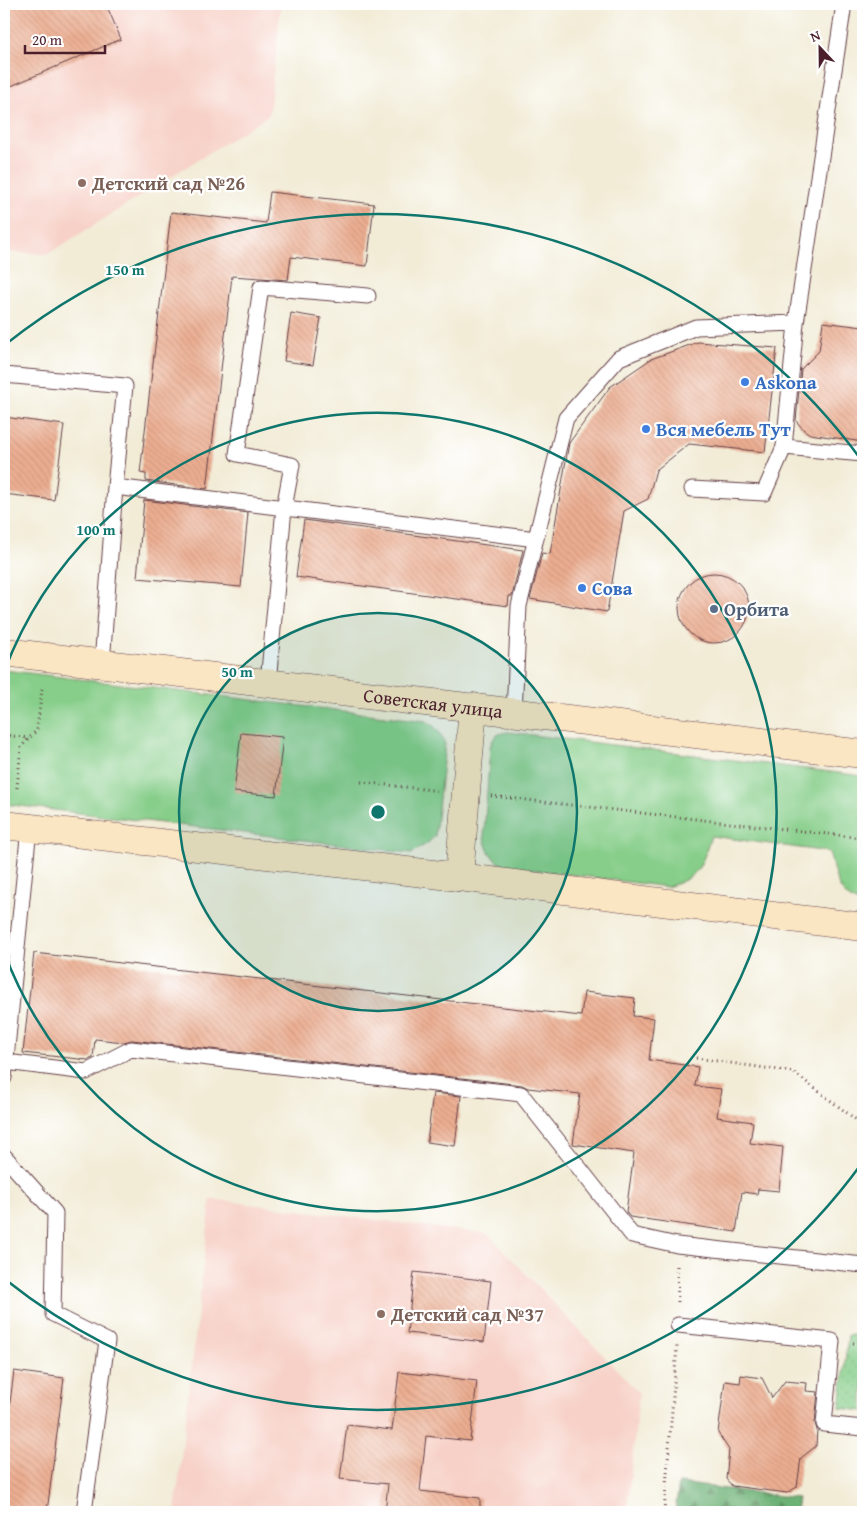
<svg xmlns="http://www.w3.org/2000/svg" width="867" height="1516" font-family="'Gentium Book Plus',serif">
<defs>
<pattern id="grass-dots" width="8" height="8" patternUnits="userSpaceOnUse" patternTransform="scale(1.25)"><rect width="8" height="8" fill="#86ce89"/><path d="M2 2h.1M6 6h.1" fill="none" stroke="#75b076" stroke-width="1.8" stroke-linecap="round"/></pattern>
<pattern id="forest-firs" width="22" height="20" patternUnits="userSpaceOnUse" patternTransform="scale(1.25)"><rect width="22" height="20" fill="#6cb175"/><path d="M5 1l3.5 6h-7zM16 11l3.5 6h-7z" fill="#5b8f60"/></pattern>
<pattern id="building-back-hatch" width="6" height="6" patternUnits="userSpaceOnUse" patternTransform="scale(1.25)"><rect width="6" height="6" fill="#ecae91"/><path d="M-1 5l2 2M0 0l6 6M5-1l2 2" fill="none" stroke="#cc957d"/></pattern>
</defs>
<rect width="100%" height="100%" fill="#fff"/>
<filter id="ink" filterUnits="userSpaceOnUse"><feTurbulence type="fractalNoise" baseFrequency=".02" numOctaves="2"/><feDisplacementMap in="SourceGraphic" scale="10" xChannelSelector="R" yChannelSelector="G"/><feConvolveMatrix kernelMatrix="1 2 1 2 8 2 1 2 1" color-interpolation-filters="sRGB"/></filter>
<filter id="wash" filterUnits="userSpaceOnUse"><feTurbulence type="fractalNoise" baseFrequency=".0096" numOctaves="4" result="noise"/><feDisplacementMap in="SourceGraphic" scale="20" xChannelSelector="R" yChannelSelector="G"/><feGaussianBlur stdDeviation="1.12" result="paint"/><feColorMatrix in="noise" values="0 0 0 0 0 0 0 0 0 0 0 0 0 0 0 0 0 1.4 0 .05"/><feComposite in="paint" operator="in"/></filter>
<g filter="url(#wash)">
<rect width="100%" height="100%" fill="#f2ecd7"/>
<path fill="#f7d1c7" d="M 4,4 L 281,4 L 269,115 L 48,254 L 4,252 Z
M 211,1199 L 488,1234 L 639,1393 L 627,1512 L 175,1512 Z"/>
<path fill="url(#grass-dots)" stroke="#68765a" d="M 848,1335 L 863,1336 L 863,1411 L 840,1408 Z"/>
<path fill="url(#forest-firs)" stroke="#5b6850" d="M 679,1483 L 798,1498 L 796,1512 L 675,1512 Z"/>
<path fill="#86ce89" stroke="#68765a" d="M 4,670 L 426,721 C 437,727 440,733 445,744 L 435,836 L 428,843 L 411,853 L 4,804 Z
M 508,732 L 863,776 L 863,905 C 836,896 836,877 829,852 L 711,836 C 701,867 700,877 667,887 L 504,866 C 492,859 487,851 484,837 L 490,747 C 493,736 498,733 508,732 Z"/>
<g id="blocks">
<path fill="url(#building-back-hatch)" d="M 4,4 L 106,4 L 121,39 L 4,89 Z
M 270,192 L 374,204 L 367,266 L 291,257 L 288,280 L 232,276 L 207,489 L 146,481 L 146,474 L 140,473 L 171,212 L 266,223 Z
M 291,313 L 321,318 L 313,365 L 284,361 Z
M 823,322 L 863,327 L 863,442 L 810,434 L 804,430 L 796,421 L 801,369 L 819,351 Z
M 698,342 L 777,348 L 765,452 L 689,444 L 656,470 L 648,499 L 624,511 L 607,612 L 530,599 L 542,553 L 550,554 L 569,443 L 610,387 L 651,359 Z
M 4,417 L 64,425 L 54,500 L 4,494 Z
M 144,500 L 248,513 L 241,587 L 137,578 Z
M 304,520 L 523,550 L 512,596 L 509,596 L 508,606 L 296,577 Z
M679 608a35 35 0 1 1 70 0a35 35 0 1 1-70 0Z
M 241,733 L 283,737 L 276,796 L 234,792 Z
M 34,953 L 581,1016 L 584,992 L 635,998 L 633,1016 L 654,1018 L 649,1060 L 698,1067 L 695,1086 L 721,1089 L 717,1117 L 753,1122 L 750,1143 L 783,1147 L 779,1191 L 758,1189 L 757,1194 L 742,1192 L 736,1232 L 630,1217 L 626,1212 L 634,1153 L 573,1144 L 580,1094 L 528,1088 L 522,1085 L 132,1040 L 124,1042 L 95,1039 L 93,1058 L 88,1060 L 23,1053 Z
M 433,1093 L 461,1096 L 455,1146 L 427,1142 Z
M 414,1272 L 491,1281 L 484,1342 L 407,1333 Z
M 14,1371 L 64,1378 L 47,1512 L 4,1512 L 4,1450 Z
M 399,1372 L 477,1381 L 470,1441 L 426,1436 L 420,1491 L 480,1498 L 480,1512 L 385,1512 L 388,1484 L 340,1479 L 347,1425 L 392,1430 Z
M 741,1375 L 762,1378 L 772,1398 L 785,1381 L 807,1383 L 806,1391 L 818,1392 L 815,1423 L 817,1430 L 816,1446 L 801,1458 L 797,1487 L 787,1493 L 732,1486 L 726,1479 L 729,1450 L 718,1433 L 725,1381 L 740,1383 Z"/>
</g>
</g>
<g filter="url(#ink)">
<use href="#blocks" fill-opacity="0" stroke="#633e45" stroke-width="1"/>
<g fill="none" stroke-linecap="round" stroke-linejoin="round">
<defs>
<path id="lane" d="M 796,323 L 844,4
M 4,375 L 125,386 L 115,487 L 102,664
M 115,487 L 536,539
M 692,489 L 764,493 L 784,447 L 863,454
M 268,683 L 284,508 L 292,465 L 237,454 L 261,287 L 368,296
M 514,713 L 519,606 L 566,418 L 619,358 L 696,327 L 796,323 L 784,447
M 6,1062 L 86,1072 L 131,1049 L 521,1094 L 632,1235 L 677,1245 L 863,1265
M 4,1078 L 29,828
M 4,1156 L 55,1213 L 53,1314 L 107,1341 L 84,1512
M 678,1325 L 832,1341 L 824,1424 L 863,1428"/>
<g id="secondary">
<path id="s1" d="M 4,652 L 863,754"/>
<path d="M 4,825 L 459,877 L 863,927"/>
<path d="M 459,877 L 473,707"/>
</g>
</defs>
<use href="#lane" stroke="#633e45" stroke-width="17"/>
<use href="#secondary" stroke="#633e45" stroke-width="29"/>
<path stroke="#633e45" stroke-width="3" stroke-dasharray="1 4" stroke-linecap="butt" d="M 4,735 L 29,738
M 361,782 L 440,791
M 17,788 L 21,747 L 37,730 L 42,689
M 491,796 L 863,838
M 696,1058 L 793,1072 L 863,1125
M 677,1266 L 678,1305
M 853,1343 L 863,1344
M 664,1512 L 677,1346"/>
<use href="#lane" stroke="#fff" stroke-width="15"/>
<use href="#secondary" stroke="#fbe6c4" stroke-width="28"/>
</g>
</g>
<circle cx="378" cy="812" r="199" fill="#0f766e" fill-opacity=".12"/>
<g fill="none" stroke="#0f766e" stroke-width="2.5">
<circle cx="378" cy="812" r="199"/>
<path d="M4 672A399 399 0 1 1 4 952"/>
<path d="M862 1163A598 598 0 0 1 6 1280M6 344A598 598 0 0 1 862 461"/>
</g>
<g fill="#8d6e63" stroke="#fff" stroke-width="2">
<circle cx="82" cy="183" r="5"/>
<circle cx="381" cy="1314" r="5"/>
</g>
<g fill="#3f7fe0" stroke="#fff" stroke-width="2">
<circle cx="745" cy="382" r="5"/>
<circle cx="646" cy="429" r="5"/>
<circle cx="582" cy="588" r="5"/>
</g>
<circle fill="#5c6f8a" stroke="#fff" stroke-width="2" cx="714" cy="609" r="5"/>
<g text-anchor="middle" stroke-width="4.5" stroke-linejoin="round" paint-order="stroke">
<g font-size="19" font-weight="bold" fill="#785e54" stroke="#fff" text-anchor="start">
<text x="92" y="190">Детский сад №26</text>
<text x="391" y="1321">Детский сад №37</text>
</g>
<g font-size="19" font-weight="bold" fill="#366cbe" stroke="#fff" text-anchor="start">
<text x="755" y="389">Askona</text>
<text x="656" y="436">Вся мебель Тут</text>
<text x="592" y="595">Сова</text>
</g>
<g font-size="19" font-weight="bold" fill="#4e5e75" stroke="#fff" text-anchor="start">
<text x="724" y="616">Орбита</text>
</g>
<g font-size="19" fill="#4a1f2b" stroke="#fff">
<text dy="7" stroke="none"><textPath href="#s1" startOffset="432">Советская улица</textPath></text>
</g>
</g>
<circle cx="378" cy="812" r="8" fill="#0f766e" stroke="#fff" stroke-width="2.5"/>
<g font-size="15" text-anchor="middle" font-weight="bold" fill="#0f766e" stroke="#fff" stroke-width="4.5" stroke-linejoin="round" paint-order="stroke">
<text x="125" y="275">150 m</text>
<text x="96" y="535">100 m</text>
<text x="237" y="677">50 m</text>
</g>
<rect width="867" height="1516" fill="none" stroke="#fff" stroke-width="20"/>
<g transform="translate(820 48) rotate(338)" stroke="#ffffff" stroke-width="4" paint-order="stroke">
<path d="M0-4L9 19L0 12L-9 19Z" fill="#4a1f2b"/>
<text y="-8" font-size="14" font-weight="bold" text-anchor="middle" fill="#4a1f2b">N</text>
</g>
<path d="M25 45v8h80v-8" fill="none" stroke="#4a1f2b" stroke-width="2.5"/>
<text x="32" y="45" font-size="15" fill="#4a1f2b" stroke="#ffffff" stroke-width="4" paint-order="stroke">20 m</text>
</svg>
